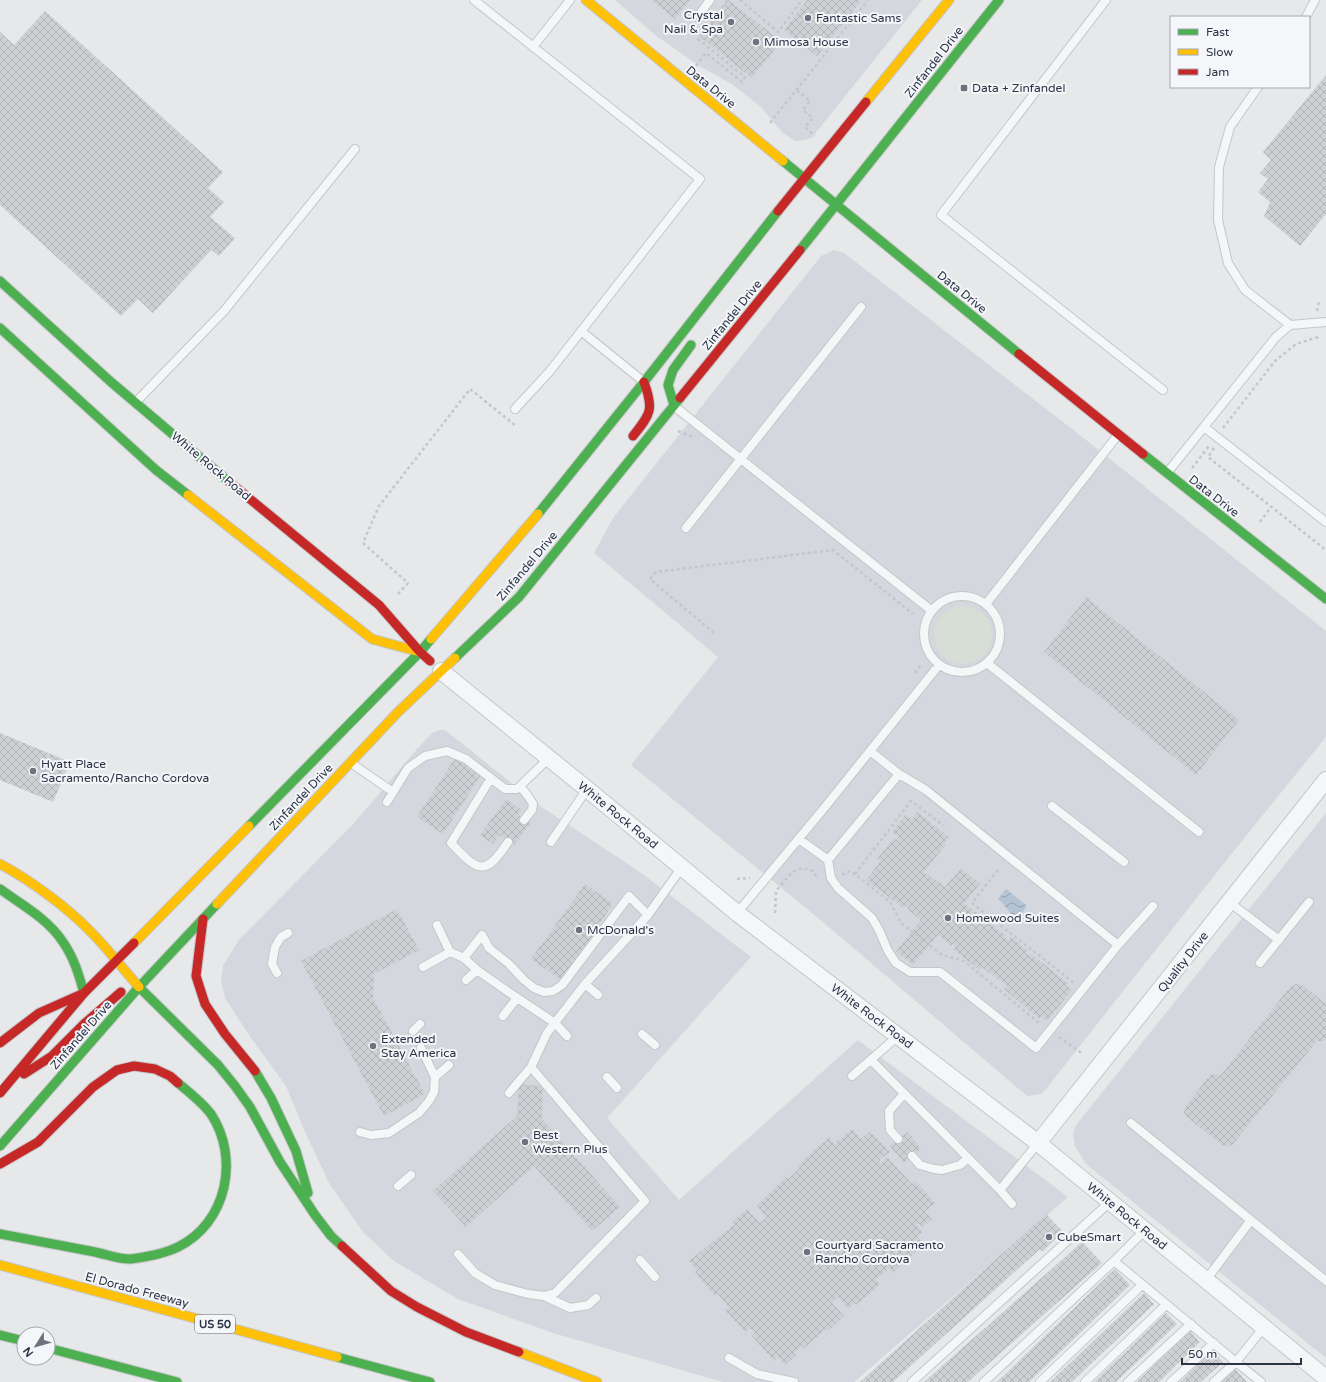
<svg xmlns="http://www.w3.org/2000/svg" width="1326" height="1382" font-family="'Varela Round',sans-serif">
<defs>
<pattern id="water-waves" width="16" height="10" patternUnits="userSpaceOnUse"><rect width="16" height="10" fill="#b4c4d5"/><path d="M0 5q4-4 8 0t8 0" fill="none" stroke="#93a0af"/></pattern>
<pattern id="building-cross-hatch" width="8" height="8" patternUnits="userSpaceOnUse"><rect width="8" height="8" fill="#ced0d3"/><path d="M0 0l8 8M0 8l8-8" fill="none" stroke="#b1b3b6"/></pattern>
</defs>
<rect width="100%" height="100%" fill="#e6e8ea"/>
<path fill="#d4d7dd" d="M 615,0 L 922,0 L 814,135 L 811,138 L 806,140 L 795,141 L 782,132 L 761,107 L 733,85 L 698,65 L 655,35 Z
M 834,250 L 844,253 L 1076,432 L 1326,631 L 1326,737 L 1229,857 L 1042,1094 L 1027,1096 L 823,922 L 631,765 L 718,657 L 594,553 L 613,518 L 821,256 Z
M 440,730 L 445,730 L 543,808 L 640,872 L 751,957 L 607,1118 L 679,1200 L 858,1040 L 1068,1197 L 854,1382 L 723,1382 L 553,1333 L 458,1299 L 394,1261 L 363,1232 L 329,1183 L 305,1132 L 286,1086 L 249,1035 L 225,998 L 221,981 L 223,966 L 238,941 L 354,823 L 417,749 L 432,733 Z
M 1326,813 L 1326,1358 L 1086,1164 L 1075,1146 L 1073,1134 L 1076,1125 Z"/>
<path fill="#d6ded6" d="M934 635a29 29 0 1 1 58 0a29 29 0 1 1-58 0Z"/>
<path fill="url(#water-waves)" d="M 1006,889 L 1027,906 L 1017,920 C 1009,914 1006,905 998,899 Z"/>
<path fill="url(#building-cross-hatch)" d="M 652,0 L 690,0 L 675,19 Z
M 728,0 L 781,41 L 752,78 L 700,37 Z
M 807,0 L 861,0 L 838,31 L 838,30 L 817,56 L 784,30 Z
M 45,11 L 223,172 L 208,188 L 224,202 L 210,217 L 235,238 L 219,256 L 211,250 L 153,313 L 138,299 L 121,316 L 0,205 L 0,32 L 14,45 Z
M 1326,75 L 1326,214 L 1300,246 L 1264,216 L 1270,202 L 1258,192 L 1268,179 L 1260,173 L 1271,160 L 1263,152 Z
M 1086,597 L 1239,720 L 1196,775 L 1044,652 Z
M 0,733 L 70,762 L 53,802 L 0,780 Z
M 455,758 L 481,775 L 443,834 L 417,817 Z
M 506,799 L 522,810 L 518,815 L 530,823 L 514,846 L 499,835 L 493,844 L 480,835 Z
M 917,812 L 949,837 L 944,843 L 946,844 L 924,872 L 945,887 L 961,868 L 980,884 L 964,903 L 977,913 L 975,915 L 980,919 L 982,916 L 1006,936 L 1004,937 L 1008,941 L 1011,937 L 1028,951 L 1026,953 L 1029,956 L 1031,954 L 1068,983 L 1066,986 L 1072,990 L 1047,1021 L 1041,1016 L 1039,1019 L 1004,989 L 1007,986 L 982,967 L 980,970 L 954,950 L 956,946 L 953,944 L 951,946 L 938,935 L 913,965 L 896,951 L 921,920 L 907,909 L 909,908 L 904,905 L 902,907 L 866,880 L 880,862 L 877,859 L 894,838 L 896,840 L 899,837 L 892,832 L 906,814 L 912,819 Z
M 585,884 L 613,904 L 599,924 L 602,927 L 564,982 L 531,959 Z
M 397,909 L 419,950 L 374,974 L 373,998 L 425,1094 L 384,1116 L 301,961 Z
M 1296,984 L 1302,985 L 1326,1004 L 1326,1040 L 1324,1041 L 1317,1041 L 1233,1144 L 1230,1146 L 1223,1146 L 1187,1117 L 1184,1113 L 1185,1107 L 1210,1075 L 1217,1074 L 1220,1076 L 1289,988 Z
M 519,1084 L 543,1086 L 542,1119 L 620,1207 L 592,1231 L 534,1166 L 466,1227 L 433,1191 L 517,1116 Z
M 852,1129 L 861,1139 L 870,1131 L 890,1152 L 879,1160 L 881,1163 L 887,1157 L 912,1184 L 916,1181 L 935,1203 L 925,1211 L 932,1220 L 922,1227 L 919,1223 L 916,1225 L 922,1232 L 917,1237 L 924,1244 L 893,1273 L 890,1268 L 876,1280 L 880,1284 L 857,1305 L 855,1303 L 848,1309 L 838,1297 L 832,1303 L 844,1316 L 828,1331 L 826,1329 L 804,1348 L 802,1346 L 794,1353 L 796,1356 L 785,1365 L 778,1356 L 774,1361 L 752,1336 L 755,1333 L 750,1328 L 745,1332 L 725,1310 L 729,1307 L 717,1293 L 715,1296 L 695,1273 L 697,1271 L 689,1261 L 734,1225 L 732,1222 L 747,1209 L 760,1223 L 766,1218 L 757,1205 L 786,1177 L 788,1179 L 800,1168 L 798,1165 L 829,1137 L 834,1144 Z
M 908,1132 L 921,1149 L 904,1163 L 890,1146 Z
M 1046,1214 L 1063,1232 L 1042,1252 L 1040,1249 L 893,1382 L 860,1382 Z
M 1082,1242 L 1102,1263 L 968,1382 L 924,1382 Z
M 1115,1269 L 1130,1285 L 1029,1382 L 997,1382 Z
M 1144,1293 L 1154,1304 L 1072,1382 L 1050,1382 Z
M 1166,1313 L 1177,1324 L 1116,1382 L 1094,1382 Z
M 1190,1331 L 1200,1342 L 1159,1382 L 1137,1382 Z
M 1212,1351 L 1223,1362 L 1201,1382 L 1180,1382 Z
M 1235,1369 L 1247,1382 L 1221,1382 Z"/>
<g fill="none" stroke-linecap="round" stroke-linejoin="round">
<defs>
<path id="lane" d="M 474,0 L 700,179 L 550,371 L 515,409
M 1106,0 L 941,215 L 1163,390
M 699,15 L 710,0
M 1306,17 L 1315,0
M 533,47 L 570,0
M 1258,87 L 1230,127 L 1219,167 L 1218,220 L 1228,263 L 1245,290 L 1290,325
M 581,331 L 644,382
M 136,402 L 224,311 L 355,149
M 674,406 L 932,611
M 1204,427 L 1326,522
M 1167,473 L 1276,337 L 1290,325 L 1326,322
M 686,528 L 861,307
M924 634a38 38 0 1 1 76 0a38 38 0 1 1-76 0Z
M 986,604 L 1117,436
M 987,663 L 1199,832
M 870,751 L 899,774
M 351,763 L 393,792
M 491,778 L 451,843 C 477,870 484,879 508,842
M 520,786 L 528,796 L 533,804 L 532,810 L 524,820
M 387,802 L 408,768 L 425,756 L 447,751 L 466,759 L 505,789 L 517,789 L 549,758
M 1052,806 L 1124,862
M 799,839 L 828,860 L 899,774 L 926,790 L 1118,945 L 1153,906
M 551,842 L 587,789
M 828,860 L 831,878 L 838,888 L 872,918 L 879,930 L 888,951 L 896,963 L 910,972 L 940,972 L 1036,1048 L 1118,945
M 1229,902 L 1279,940
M 737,913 L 825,807 L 939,665
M 437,925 L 450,952
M 464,958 L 482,935 L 489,948 L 509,964 L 524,980 L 534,988 L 544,992 L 553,991 L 562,985 L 629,896 L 648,915
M 1260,963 L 1309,902
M 423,967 L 450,952 L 464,958 L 477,970 L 507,991 L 555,1023 L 567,1036
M 277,973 L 272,964 L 275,947 L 281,937 L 288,933
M 466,980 L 477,970
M 585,984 L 598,995
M 503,1016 L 517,998
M 413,1031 L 420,1024
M 642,1034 L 655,1045
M 871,1060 L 1000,1190 L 1012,1204
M 852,1076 L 898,1036
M 435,1077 L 449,1065
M 607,1077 L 617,1088
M 509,1093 L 531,1067 L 547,1033 L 585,984 L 648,915 L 682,867
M 1131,1123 L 1326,1281
M 360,1132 L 371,1135 L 389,1133 L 419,1113 L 429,1101 L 434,1092 L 435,1077 L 421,1048
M 898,1139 L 890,1130 L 889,1111 L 904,1094
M 912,1156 L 920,1165 L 934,1169 L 942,1170 L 960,1165 L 968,1158
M 398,1186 L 411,1175
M 1000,1190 L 1038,1143
M 1145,1230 L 1114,1261 L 1236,1362 L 1214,1382
M 458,1254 L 475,1273 L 495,1285 L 528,1294 L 544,1296 L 555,1293 L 645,1201 L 531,1067
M 640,1260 L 655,1277
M 1206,1280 L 1251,1220
M 544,1296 L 570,1308 L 588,1305 L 596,1298
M 729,1358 L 757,1374 L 794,1382
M 912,1382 L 1110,1202
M 984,1382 L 1114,1261
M 1040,1382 L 1142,1285
M 1085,1382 L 1166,1305
M 1128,1382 L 1191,1324
M 1171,1382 L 1214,1343
M 1261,1382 L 1236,1362 L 1264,1327"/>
<path id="street" d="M 441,671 L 587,789 L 737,913 L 1038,1143 L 1326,1378
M 1038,1143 L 1326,780"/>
<path id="fast" d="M 783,161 L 1019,354
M 800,250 L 999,0
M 0,281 L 111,382 L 228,481
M 0,328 L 156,470 L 188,495
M 674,405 L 668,385 L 673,370 L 691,345
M 1143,454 L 1326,599
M 538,514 L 644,382 L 778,211
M 455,658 L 519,597 L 680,398
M 249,826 L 420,652 L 431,639
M 0,889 C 22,905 48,919 63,942 C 74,958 79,975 84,993
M 139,987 L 218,1065 L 235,1086 L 250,1107 L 280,1162 L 315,1215 L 331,1236 L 342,1246
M 255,1071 L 271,1098 L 296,1151 L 308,1193
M 0,1146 L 139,987 L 217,904
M 0,1234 C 32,1240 64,1246 95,1252 C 105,1254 121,1260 131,1259 C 146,1257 164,1254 178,1247 C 227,1223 240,1158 211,1114 C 202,1102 189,1092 178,1083
M 0,1335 L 24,1341
M 48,1348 L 177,1382
M 337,1357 L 430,1382"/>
<path id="slow" d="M 586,0 L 783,161
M 866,102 L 949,0
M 188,495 L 372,639 L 420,652
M 431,639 L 538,514
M 0,864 C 30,880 67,907 91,932 C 108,949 123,969 139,987
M 217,904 L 398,712 L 455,658
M 134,943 L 249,826
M 0,1265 L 337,1357
M 519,1352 L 597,1382"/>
<path id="jam" d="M 778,211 L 866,102
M 1019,354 L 1143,454
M 680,398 L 800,250
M 633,436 C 651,414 654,409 644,382
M 228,481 L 379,605 L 420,652 L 430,661
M 203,919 L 196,976 L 205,1004 L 225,1034 L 255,1071
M 0,1043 L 39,1013 L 84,993
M 24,1074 L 52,1056 L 84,1024 L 121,992
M 0,1093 L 84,993 L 134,943
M 0,1164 L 38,1142 L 93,1087 L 117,1070 L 134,1066 L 155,1069 L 170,1076 L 178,1083
M 342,1246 L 391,1291 L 417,1307 L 466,1332 L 519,1352"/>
</defs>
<use href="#lane" stroke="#c4c6c8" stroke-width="10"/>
<use href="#street" stroke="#c4c6c8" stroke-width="18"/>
<use href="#fast" stroke="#c4c6c8" stroke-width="11"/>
<use href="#slow" stroke="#c4c6c8" stroke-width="11"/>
<use href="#jam" stroke="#c4c6c8" stroke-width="11"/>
<path stroke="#c5c6ca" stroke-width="2.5" stroke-dasharray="3 3" stroke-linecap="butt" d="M 740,0 L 778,32 L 802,0
M 696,66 L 706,53 L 742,82 L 745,77 L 698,39 L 728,0
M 797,90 L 810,101 L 803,110 L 813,118 L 805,127 L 815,136
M 770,123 L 868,0
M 1317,311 L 1319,301
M 1223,428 L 1275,361 L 1296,344 L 1318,337 L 1318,334
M 678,431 L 692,437
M 1214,448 L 1208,457 L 1326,550
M 1192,468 L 1209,446
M 1260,522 L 1271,507
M 398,594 L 408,583 L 363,543 L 379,506 L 470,389 L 516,426
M 714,633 L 650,579 L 656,572 L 833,550 L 913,614
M 915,673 L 921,665
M 998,870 L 972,903 L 1074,983
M 855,874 L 911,801 L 944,826
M 842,875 L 850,871 L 855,874 L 890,902 L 901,923 L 942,955 L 964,961 L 1040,1024
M 737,879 L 750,878
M 775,913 L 776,891 L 792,872 L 800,869 L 807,869 L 813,871 L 817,877
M 1059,1037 L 1083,1054"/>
<use href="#lane" stroke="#f5f6f7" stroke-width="8"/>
<use href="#street" stroke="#f5f6f7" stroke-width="16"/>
<use href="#fast" stroke="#4caf50" stroke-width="9"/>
<use href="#slow" stroke="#ffc107" stroke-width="9"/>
<use href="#jam" stroke="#c62828" stroke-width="9"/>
</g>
<g fill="#6c737f" stroke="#f4f6f9" stroke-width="1.5">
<circle cx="808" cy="18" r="4"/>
<circle cx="731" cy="22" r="4"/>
<circle cx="756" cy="42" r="4"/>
<rect x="960" y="84" width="8" height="8" rx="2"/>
<circle cx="33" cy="771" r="4"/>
<circle cx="948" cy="918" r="4"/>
<circle cx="579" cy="930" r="4"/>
<circle cx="373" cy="1046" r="4"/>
<circle cx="525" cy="1142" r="4"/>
<circle cx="1049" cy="1237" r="4"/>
<circle cx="807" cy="1252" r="4"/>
</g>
<g text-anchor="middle" stroke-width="4" stroke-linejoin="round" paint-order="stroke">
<rect fill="#f4f6f9" stroke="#676e7b" stroke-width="1" x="195" y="1315" width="40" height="18" rx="3"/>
<g font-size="11" font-weight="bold" fill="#2b3445">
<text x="215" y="1328">US 50</text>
</g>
<g font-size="12" fill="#2b3445" stroke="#f4f6f9" text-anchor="start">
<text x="723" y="19" text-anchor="end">Crystal<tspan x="723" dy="14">Nail &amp; Spa</tspan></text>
<text x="816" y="22">Fantastic Sams</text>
<text x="764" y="46">Mimosa House</text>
<text x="972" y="92">Data + Zinfandel</text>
<text x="41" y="768">Hyatt Place<tspan x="41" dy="14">Sacramento/Rancho Cordova</tspan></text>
<text x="956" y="922">Homewood Suites</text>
<text x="587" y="934">McDonald's</text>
<text x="381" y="1043">Extended<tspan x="381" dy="14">Stay America</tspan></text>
<text x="533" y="1139">Best<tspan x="533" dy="14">Western Plus</tspan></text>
<text x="1057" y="1241">CubeSmart</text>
<text x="815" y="1249">Courtyard Sacramento<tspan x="815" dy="14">Rancho Cordova</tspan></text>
</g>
<g font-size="12" fill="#2b3445" stroke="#f4f6f9">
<text transform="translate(934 62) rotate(-52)" y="4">Zinfandel Drive</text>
<text transform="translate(711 87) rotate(39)" y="4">Data Drive</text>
<text transform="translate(962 292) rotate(39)" y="4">Data Drive</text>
<text transform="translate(732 315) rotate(-51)" y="4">Zinfandel Drive</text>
<text transform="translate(211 466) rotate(40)" y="4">White Rock Road</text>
<text transform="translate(1214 496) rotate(38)" y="4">Data Drive</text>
<text transform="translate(527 566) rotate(-50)" y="4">Zinfandel Drive</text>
<text transform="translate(301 797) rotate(-47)" y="4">Zinfandel Drive</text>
<text transform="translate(618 815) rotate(39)" y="4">White Rock Road</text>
<text transform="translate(1183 962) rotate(-52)" y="4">Quality Drive</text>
<text transform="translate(872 1016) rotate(37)" y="4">White Rock Road</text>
<text transform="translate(81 1035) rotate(-49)" y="4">Zinfandel Drive</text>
<text transform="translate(1127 1216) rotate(39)" y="4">White Rock Road</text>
<text transform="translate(137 1290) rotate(15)" y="4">El Dorado Freeway</text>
</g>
</g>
<rect x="1170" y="16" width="140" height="72" fill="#f4f6f9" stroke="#a4a8b1"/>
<rect x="1178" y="29" width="20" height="6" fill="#4caf50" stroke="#a4a8b1"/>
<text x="1206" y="36" font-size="12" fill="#2b3445">Fast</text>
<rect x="1178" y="49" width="20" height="6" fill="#ffc107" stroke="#a4a8b1"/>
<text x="1206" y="56" font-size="12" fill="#2b3445">Slow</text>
<rect x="1178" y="69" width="20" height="6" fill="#c62828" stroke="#a4a8b1"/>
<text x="1206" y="76" font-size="12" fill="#2b3445">Jam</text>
<g transform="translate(36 1346) rotate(233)"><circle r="19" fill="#f4f6f9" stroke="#a4a8b1"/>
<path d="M0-3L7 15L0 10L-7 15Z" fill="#6c737f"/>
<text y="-6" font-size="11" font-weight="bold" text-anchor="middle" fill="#2b3445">N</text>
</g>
<path d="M1182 1358v6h119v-6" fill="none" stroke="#2b3445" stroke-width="2"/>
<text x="1188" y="1358" font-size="12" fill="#2b3445" stroke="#f4f6f9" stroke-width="3" paint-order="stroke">50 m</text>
</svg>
